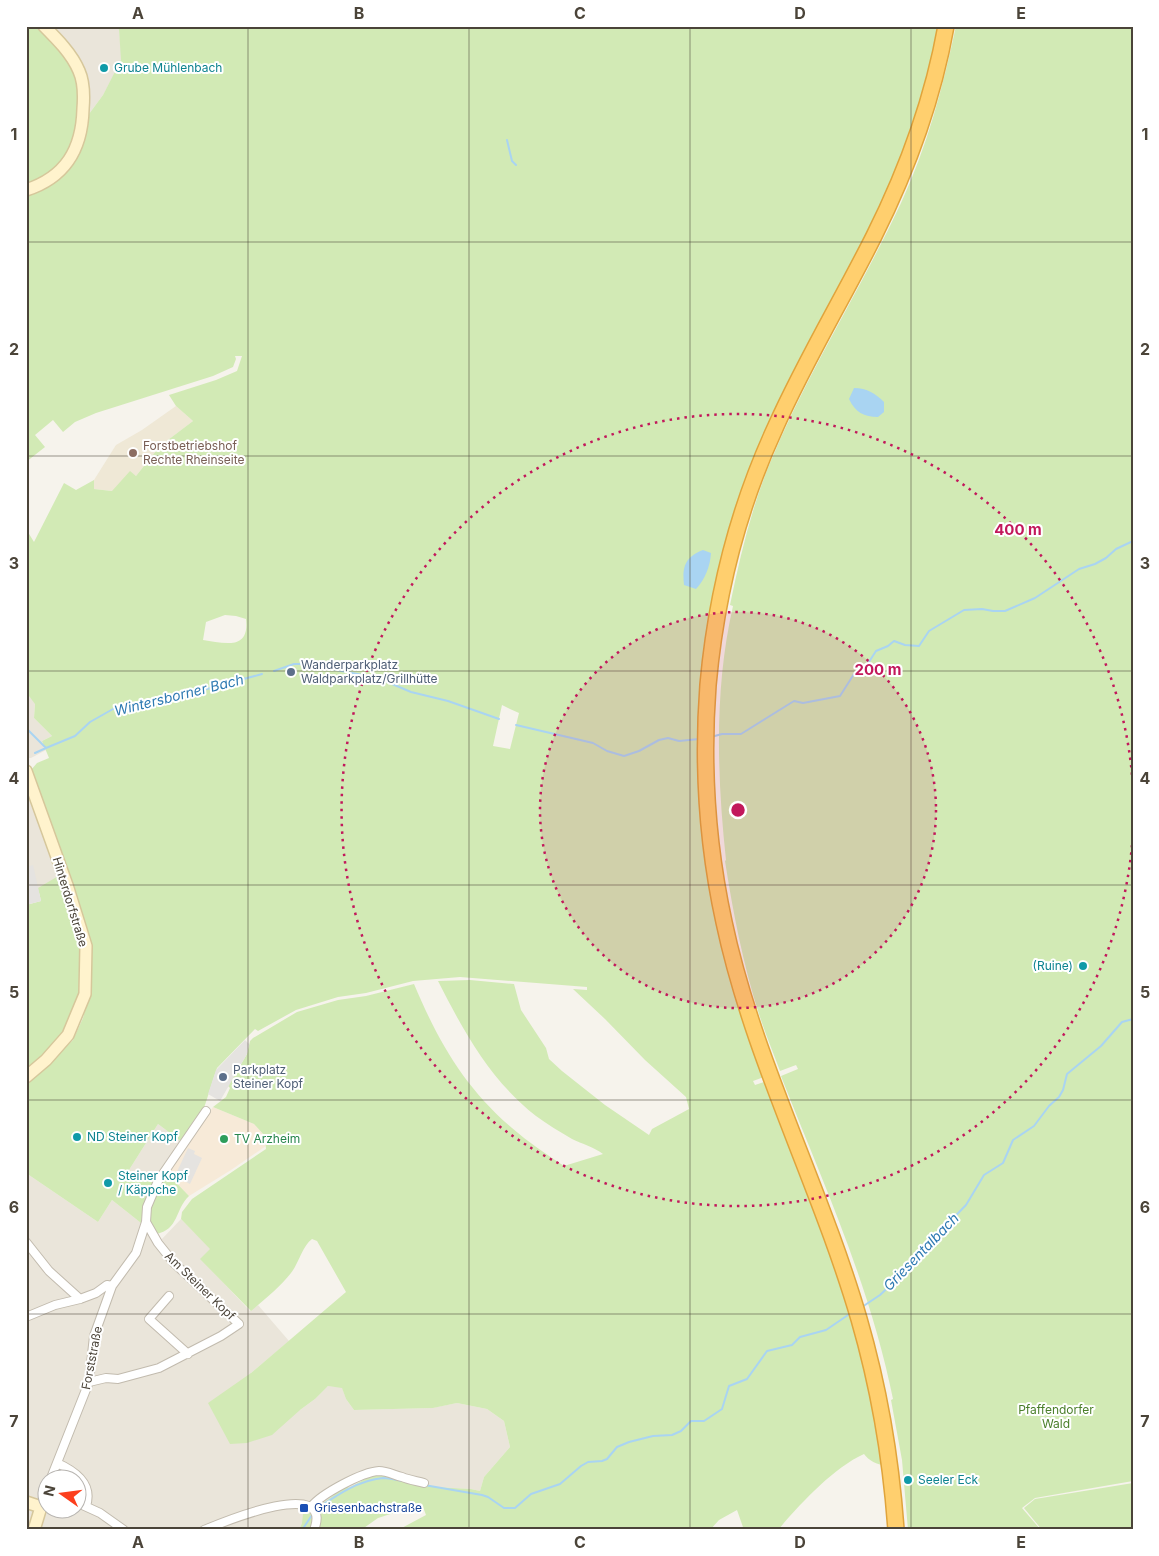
<svg xmlns="http://www.w3.org/2000/svg" width="1159" height="1556" font-family="Inter,sans-serif">
<rect width="100%" height="100%" fill="#f6f3ec"/>
<path fill="#eae5da" fill-rule="evenodd" d="M 45,26 L 117,26 L 119,30 L 122,60 L 103,95 L 89,114 L 84,113 Z
M 26,692 L 35,703 L 34,718 L 52,736 L 42,741 L 46,750 L 31,758 L 26,758 Z
M 26,780 L 60,875 L 26,905 Z
M 158,1124 L 182,1142 L 154,1230 L 161,1240 L 181,1219 L 211,1249 L 201,1259 L 250,1311 L 258,1305 L 289,1341 L 251,1373 L 300,1410 L 315,1399 L 328,1386 L 342,1387 L 346,1399 L 354,1410 L 432,1408 L 457,1403 L 487,1409 L 504,1421 L 510,1447 L 484,1477 L 480,1491 L 471,1489 L 435,1487 L 412,1481 L 370,1476 L 349,1488 L 333,1493 L 335,1495 L 318,1507 L 322,1513 L 314,1518 L 302,1523 L 299,1530 L 26,1530 L 26,1173 L 98,1222 L 112,1200 L 141,1223 L 143,1208 L 153,1182 L 129,1170 ZM 48,1478 L 78,1478 L 78,1508 L 48,1508 Z"/>
<path fill="#f7ead8" d="M 213,1107 L 254,1124 L 265,1136 L 266,1146 L 231,1170 L 189,1196 L 166,1172 Z"/>
<path fill="#efe8d6" d="M 176,406 L 193,421 L 160,446 L 136,476 L 130,472 L 113,491 L 94,489 L 94,480 L 116,445 L 142,430 Z"/>
<path fill="#d2eab5" fill-rule="evenodd" d="M 26,26 L 37,26 L 43,31 L 79,73 L 79,135 L 61,168 L 26,187 Z
M 117,26 L 944,26 L 904,164 L 787,397 L 717,603 L 702,810 L 769,1075 L 753,1081 L 755,1085 L 770,1080 L 854,1320 L 887,1465 C 879,1466 869,1461 864,1454 C 833,1468 800,1504 778,1530 L 744,1530 L 737,1510 L 719,1520 L 710,1530 L 398,1530 L 426,1515 L 423,1507 L 403,1510 L 378,1518 L 361,1530 L 299,1530 L 302,1523 L 303,1514 L 308,1511 L 314,1518 L 321,1513 L 318,1507 L 334,1495 L 333,1493 L 345,1485 L 349,1488 L 370,1476 L 378,1474 L 435,1487 L 471,1489 L 480,1491 L 484,1477 L 510,1447 L 504,1421 L 487,1409 L 457,1403 L 433,1408 L 354,1410 L 346,1399 L 342,1388 L 328,1386 L 315,1399 L 300,1410 L 272,1435 L 247,1443 L 230,1444 L 208,1403 L 251,1373 L 346,1292 L 317,1241 L 312,1239 C 303,1245 299,1263 291,1273 C 280,1287 265,1299 251,1311 L 200,1259 L 210,1249 L 181,1219 L 182,1212 L 192,1199 L 266,1149 L 265,1136 L 254,1124 L 213,1107 L 226,1097 L 230,1088 L 228,1086 L 247,1054 L 250,1041 L 253,1038 L 297,1012 L 338,1000 L 366,996 L 414,984 C 438,1041 464,1087 512,1128 C 528,1142 546,1154 564,1166 L 603,1154 C 594,1147 582,1144 572,1139 C 560,1132 547,1124 536,1116 C 490,1080 464,1032 438,981 L 470,980 L 514,984 L 521,1010 L 546,1048 L 549,1059 L 562,1071 L 605,1105 L 649,1135 L 652,1129 L 689,1109 L 686,1097 L 645,1060 L 605,1019 L 573,989 L 587,990 L 587,987 L 460,977 L 413,981 L 366,993 L 338,997 L 296,1010 L 258,1031 L 255,1029 L 217,1068 L 204,1108 L 196,1122 L 182,1142 L 158,1124 L 129,1170 L 153,1182 L 143,1208 L 141,1223 L 112,1200 L 98,1222 L 26,1173 L 26,1084 L 73,1040 L 83,1018 L 89,995 L 89,943 L 31,770 L 37,763 L 49,758 L 42,741 L 52,736 L 34,718 L 35,704 L 26,692 L 26,529 L 34,542 L 64,483 L 76,490 L 94,480 L 94,489 L 112,491 L 130,471 L 136,476 L 160,446 L 193,421 L 176,406 L 169,395 L 216,380 L 237,371 L 242,356 L 235,356 L 236,359 L 233,367 L 213,376 L 96,413 L 75,422 L 63,432 L 53,420 L 35,435 L 45,447 L 26,462 L 26,192 L 63,170 L 84,113 L 89,114 L 103,95 L 121,60 L 119,30 ZM 225,615 L 236,616 L 246,619 C 250,651 223,643 203,640 L 206,622 ZM 502,705 L 510,709 L 519,713 L 510,749 L 493,746 Z
M 956,26 L 1133,26 L 1133,1481 L 1035,1498 L 1022,1508 L 1041,1530 L 908,1530 L 902,1460 L 891,1400 L 893,1399 C 870,1285 823,1183 781,1076 L 798,1069 L 796,1065 L 780,1071 C 773,1052 765,1033 759,1014 C 743,964 733,912 725,861 L 726,860 C 717,776 714,689 733,606 L 730,605 C 740,557 751,509 770,463 C 807,373 860,291 901,203 C 927,147 943,87 956,26 Z
M 60,875 L 82,946 L 81,993 L 63,1033 L 51,1049 L 26,1072 L 26,905 L 41,901 L 38,888 Z
M 166,1172 L 189,1196 C 175,1209 179,1230 156,1234 C 142,1212 156,1192 166,1172 Z
M 1133,1483 L 1133,1530 L 1042,1530 L 1024,1508 L 1035,1499 Z"/>
<path fill="#e5e3e0" d="M 33,865 L 41,901 L 26,905 L 26,867 Z
M 245,1040 L 249,1044 L 247,1054 L 220,1101 L 208,1094 L 216,1070 Z
M 188,1148 L 195,1151 L 194,1154 L 202,1158 L 190,1184 L 175,1176 Z"/>
<path fill="#a9d4f2" d="M 854,388 C 867,388 876,394 884,402 L 884,412 L 878,417 C 864,417 855,412 849,399 Z
M 703,550 L 711,553 C 710,567 705,579 696,589 L 684,585 C 682,567 685,557 703,550 Z"/>
<g fill="none" stroke-linecap="round" stroke-linejoin="round">
<path stroke="#a9d4f2" stroke-width="2" d="M 507,140 L 512,161 L 516,165
M 274,671 L 294,664 L 300,664 L 316,666 L 378,678 L 411,692 L 448,701 L 499,719
M 516,725 L 593,743 L 607,751 L 624,756 L 639,751 L 659,740 L 668,738 L 679,741 L 699,739
M 26,728 L 46,748 L 35,753
M 711,737 L 722,734 L 741,734 L 794,701 L 803,703 L 840,696 L 854,674 L 865,668 L 876,651 L 888,646 L 894,641 L 905,645 L 919,646 L 929,631 L 964,610 L 982,609 L 993,611 L 1005,611 L 1035,598 L 1079,569 L 1095,564 L 1106,558 L 1116,549 L 1133,541
M 46,748 L 75,736 L 90,722 L 113,709 L 144,706 L 262,674
M 862,1307 L 880,1295 L 898,1278 L 910,1266 L 930,1239 L 937,1235 L 966,1205 L 984,1175 L 1003,1163 L 1013,1140 L 1034,1126 L 1049,1106 L 1059,1097 L 1063,1090 L 1067,1074 L 1101,1046 L 1122,1022 L 1133,1019
M 424,1485 L 482,1495 L 488,1497 L 504,1508 L 515,1508 L 531,1494 L 560,1484 L 581,1466 L 588,1462 L 602,1461 L 607,1459 L 617,1447 L 629,1442 L 653,1436 L 672,1435 L 681,1431 L 691,1421 L 704,1421 L 722,1409 L 729,1386 L 747,1379 L 767,1351 L 792,1345 L 800,1337 L 826,1330 L 851,1313
M 318,1508 C 337,1495 359,1480 383,1478 C 389,1478 396,1480 402,1481
M 302,1530 L 312,1515"/>
<defs>
<path id="street" d="M 26,1242 L 49,1271 L 80,1299
M 169,1296 L 149,1319 L 188,1354
M 26,1317 L 55,1305 L 80,1299 L 96,1293 L 107,1285 L 112,1286
M 89,1382 L 106,1378 L 118,1379 L 159,1368 L 221,1336 L 239,1324 L 174,1263 L 158,1243 L 146,1222
M 57,1463 C 75,1471 93,1484 86,1506
M 51,1478 L 89,1382 L 94,1336 L 112,1286 L 136,1253 L 146,1222 L 147,1207 L 158,1181 L 206,1111
M 78,1503 L 100,1513 L 124,1530
M 41,1507 L 48,1487
M 311,1507 C 321,1494 362,1472 379,1471 C 387,1471 394,1475 402,1477 C 409,1480 417,1481 424,1483
M 204,1530 C 221,1523 335,1475 314,1530"/>
<path id="secondary" d="M 26,190 C 66,177 82,149 83,109 C 84,97 84,82 79,71 C 72,54 57,39 44,26
M 26,771 L 67,885 L 86,946 L 85,994 L 68,1035 L 46,1060 L 26,1077
M 26,1502 L 41,1507 L 34,1530"/>
<path id="highway" d="M 896,1530 C 891,1458 879,1388 859,1319 C 820,1185 753,1059 724,922 C 707,844 702,764 708,685 C 716,596 738,508 776,426 C 805,361 842,300 874,236 C 907,170 933,99 946,26"/>
</defs>
<use href="#street" stroke="#c2bbae" stroke-width="10"/>
<use href="#secondary" stroke="#d6c79b" stroke-width="14"/>
<use href="#highway" stroke="#e0a43c" stroke-width="18"/>
<use href="#street" stroke="#fff" stroke-width="8"/>
<use href="#secondary" stroke="#fff3cd" stroke-width="11"/>
<use href="#highway" stroke="#ffcf6e" stroke-width="15"/>
</g>
<path fill="none" stroke="#4b4439" stroke-width="1" stroke-opacity="0.55" d="M 248,26 L 248,1530M 469,26 L 469,1530M 690,26 L 690,1530M 911,26 L 911,1530M 26,242 L 1133,242M 26,456 L 1133,456M 26,671 L 1133,671M 26,885 L 1133,885M 26,1100 L 1133,1100M 26,1314 L 1133,1314"/>
<circle cx="738" cy="810" r="198" fill="#c2185b" fill-opacity=".12"/>
<g fill="none" stroke="#c2185b" stroke-width="2.5" stroke-dasharray="2.5 5">
<circle cx="738" cy="810" r="198"/>
<path d="M1132 845A396 396 0 1 1 1132 775"/>
</g>
<g fill="#0f9aa8" stroke="#fff" stroke-width="2">
<circle cx="104" cy="68" r="5"/>
<circle cx="1083" cy="966" r="5"/>
<circle cx="77" cy="1137" r="5"/>
<circle cx="108" cy="1183" r="5"/>
<circle cx="908" cy="1480" r="5"/>
</g>
<circle fill="#8d6e63" stroke="#fff" stroke-width="2" cx="133" cy="453" r="5"/>
<g fill="#5c6f8a" stroke="#fff" stroke-width="2">
<circle cx="291" cy="672" r="5"/>
<circle cx="223" cy="1077" r="5"/>
</g>
<circle fill="#2e9e5b" stroke="#fff" stroke-width="2" cx="224" cy="1139" r="5"/>
<rect fill="#1a4fb4" stroke="#fff" stroke-width="2" x="299" y="1503" width="10" height="10" rx="2.5"/>
<g text-anchor="middle" stroke-width="4" stroke-linejoin="round" paint-order="stroke">
<g font-size="12" fill="#0d838f" stroke="#fff" text-anchor="start">
<text x="114" y="72">Grube Mühlenbach</text>
<text x="1073" y="970" text-anchor="end">(Ruine)</text>
<text x="87" y="1141">ND Steiner Kopf</text>
<text x="118" y="1180">Steiner Kopf<tspan x="118" dy="14">/ Käppche</tspan></text>
<text x="918" y="1484">Seeler Eck</text>
</g>
<g font-size="12" fill="#785e54" stroke="#fff" text-anchor="start">
<text x="143" y="450">Forstbetriebshof<tspan x="143" dy="14">Rechte Rheinseite</tspan></text>
</g>
<g font-size="12" fill="#4e5e75" stroke="#fff" text-anchor="start">
<text x="301" y="669">Wanderparkplatz<tspan x="301" dy="14">Waldparkplatz/Grillhütte</tspan></text>
<text x="233" y="1074">Parkplatz<tspan x="233" dy="14">Steiner Kopf</tspan></text>
</g>
<g font-size="12" fill="#4b4439" stroke="#fff">
<text transform="translate(70 902) rotate(73)" y="4">Hinterdorfstraße</text>
<text transform="translate(200 1286) rotate(44)" y="4">Am Steiner Kopf</text>
<text transform="translate(92 1358) rotate(-79)" y="4">Forststraße</text>
</g>
<g font-size="12" fill="#27864d" stroke="#fff" text-anchor="start">
<text x="234" y="1143">TV Arzheim</text>
</g>
<g font-size="12" fill="#4a7f2a" stroke="#fff">
<text x="1056" y="1414">Pfaffendorfer<tspan x="1056" dy="14">Wald</tspan></text>
</g>
<g font-size="12" fill="#164399" stroke="#fff" text-anchor="start">
<text x="314" y="1512">Griesenbachstraße</text>
</g>
<g font-size="14" font-style="italic" fill="#2e7ab2" stroke="#fff">
<text transform="translate(179 695) rotate(-14)" y="5">Wintersborner Bach</text>
<text transform="translate(921 1252) rotate(-46)" y="5">Griesentalbach</text>
</g>
</g>
<circle cx="738" cy="810" r="8" fill="#c2185b" stroke="#fff" stroke-width="2.5"/>
<g font-size="15" text-anchor="middle" font-weight="bold" fill="#c2185b" stroke="#fff" stroke-width="4" stroke-linejoin="round" paint-order="stroke">
<text x="1018" y="535">400 m</text>
<text x="878" y="675">200 m</text>
</g>
<rect width="1159" height="1556" fill="none" stroke="#ffffff" stroke-width="55"/>
<g transform="translate(62 1494) rotate(284)"><circle r="24" fill="#ffffff" stroke="#b7b4b0"/>
<path d="M0-4L9 19L0 12L-9 19Z" fill="#fc3f1d"/>
<text y="-8" font-size="14" font-weight="bold" text-anchor="middle" fill="#4b4439">N</text>
</g>
<rect x="28" y="28" width="1104" height="1500" fill="none" stroke="#4b4439" stroke-width="2"/>
<g font-size="16" text-anchor="middle" font-weight="bold" fill="#4b4439">
<text x="138" y="19">A</text>
<text x="359" y="19">B</text>
<text x="580" y="19">C</text>
<text x="800" y="19">D</text>
<text x="1021" y="19">E</text>
<text x="14" y="140">1</text>
<text x="1145" y="140">1</text>
<text x="14" y="355">2</text>
<text x="1145" y="355">2</text>
<text x="14" y="569">3</text>
<text x="1145" y="569">3</text>
<text x="14" y="784">4</text>
<text x="1145" y="784">4</text>
<text x="14" y="998">5</text>
<text x="1145" y="998">5</text>
<text x="14" y="1213">6</text>
<text x="1145" y="1213">6</text>
<text x="14" y="1427">7</text>
<text x="1145" y="1427">7</text>
<text x="138" y="1548">A</text>
<text x="359" y="1548">B</text>
<text x="580" y="1548">C</text>
<text x="800" y="1548">D</text>
<text x="1021" y="1548">E</text>
</g>
</svg>
